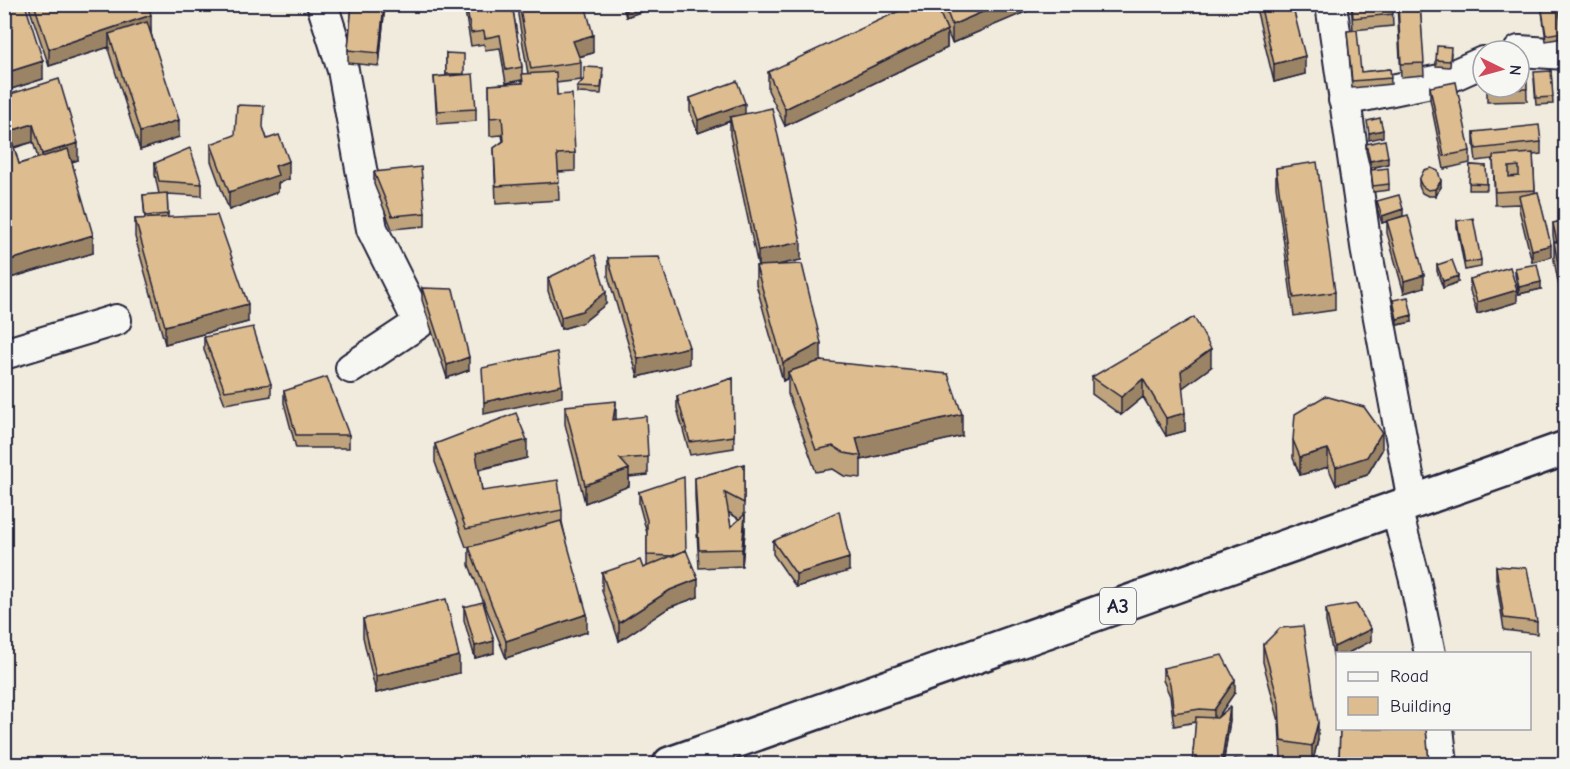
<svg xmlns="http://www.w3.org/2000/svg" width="1570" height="769" font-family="'Comic Neue',sans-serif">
<rect width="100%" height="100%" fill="#f1ebde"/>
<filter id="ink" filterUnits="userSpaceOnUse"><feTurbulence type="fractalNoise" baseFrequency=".0167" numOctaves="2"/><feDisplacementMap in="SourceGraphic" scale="12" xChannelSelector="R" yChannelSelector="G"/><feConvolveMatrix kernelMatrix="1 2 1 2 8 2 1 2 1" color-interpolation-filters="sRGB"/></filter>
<g filter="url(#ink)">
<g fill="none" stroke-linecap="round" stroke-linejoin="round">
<defs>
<path id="minor" d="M 322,4 L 343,70 L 372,229 L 419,323 L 351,368
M 1331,4 L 1367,253 L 1413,502
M 1519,51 L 1566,54
M 1344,100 L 1445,79 L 1483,62
M 4,354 L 116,320
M 1396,508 L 1415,580 L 1430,654
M 1438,728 L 1442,764"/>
<path id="highway" d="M 670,764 L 1566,448"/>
</defs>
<use href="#minor" stroke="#22223b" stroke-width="34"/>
<use href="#highway" stroke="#22223b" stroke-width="38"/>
<use href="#minor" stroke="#f6f6f2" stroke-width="30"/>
<use href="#highway" stroke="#f6f6f2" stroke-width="33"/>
</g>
<path fill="#bea37c" stroke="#22223b" stroke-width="1.5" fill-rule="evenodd" d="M 4,4 L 43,79 L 8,90 L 4,81 Z
M 28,4 L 148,4 L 151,33 L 179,137 L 140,150 L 109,52 L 109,47 L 49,66 Z
M 352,4 L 385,4 L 379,66 L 348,63 L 348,50 Z
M 465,4 L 512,4 L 522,67 L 522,74 L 528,74 L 518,15 L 518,4 L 585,4 L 593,53 L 579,57 L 581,62 L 581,80 L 556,83 L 557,95 L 575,153 L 575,171 L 558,172 L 559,200 L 496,204 L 494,148 L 503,141 L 502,135 L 490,136 L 489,85 L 522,83 L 522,80 L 506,83 L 500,48 L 485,50 L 484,44 L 471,46 L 465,11 Z
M 622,4 L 663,4 L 626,17 Z
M 938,4 L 1044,4 L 952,43 L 947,31 L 947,48 L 785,126 L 768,90 L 768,72 L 938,8 Z
M 1255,4 L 1292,4 L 1305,74 L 1274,82 Z
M 1351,4 L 1392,4 L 1393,26 L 1353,30 Z
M 1397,4 L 1420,4 L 1424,75 L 1401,77 Z
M 1541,4 L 1563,32 L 1563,38 L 1546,41 Z
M 1347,31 L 1361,72 L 1390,69 L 1391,84 L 1352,88 Z
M 446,53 L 464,75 L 476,109 L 476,121 L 437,124 L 434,77 L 446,76 Z
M 1451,53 L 1450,67 L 1436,66 L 1436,60 Z
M 1526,61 L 1527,101 L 1487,102 L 1487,87 Z
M 1551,71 L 1553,104 L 1536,105 L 1534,79 Z
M 603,75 L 601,94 L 577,93 L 577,87 L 584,79 Z
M 1430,87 L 1470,151 L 1470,163 L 1444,169 L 1430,99 Z
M 4,96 L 78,160 L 72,162 L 93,253 L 7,279 L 4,272 ZM 33,142 L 38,158 L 19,164 L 14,148 Z
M 690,98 L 745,114 L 801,260 L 774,265 L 821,361 L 962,436 L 861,460 L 861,478 L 844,476 L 833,469 L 816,472 L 788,394 L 788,378 L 783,381 L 756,284 L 756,266 L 758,266 L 730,135 L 730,121 L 698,133 L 690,111 Z
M 264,130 L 267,139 L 289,179 L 278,183 L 278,192 L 229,210 L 211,161 L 211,144 Z
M 1474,132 L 1541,142 L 1541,154 L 1533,155 L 1535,192 L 1551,257 L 1532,262 L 1519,209 L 1519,204 L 1495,205 L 1493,159 L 1476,161 L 1474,145 Z
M 1366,144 L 1388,164 L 1370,168 L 1366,151 Z
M 155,163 L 202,184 L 202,196 L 167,194 L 168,218 L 248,322 L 165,344 L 135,237 L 135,219 L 145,219 L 143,195 L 159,194 L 155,175 Z
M 1470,165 L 1486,166 L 1487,190 L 1469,190 Z
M 1276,168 L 1335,292 L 1335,310 L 1294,316 L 1276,186 Z
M 1371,170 L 1389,184 L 1389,190 L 1373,192 Z
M 374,172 L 425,213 L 425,226 L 392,229 L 374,184 Z
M 1419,180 L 1441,187 L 1435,196 L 1428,196 L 1422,193 L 1419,186 Z
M 1377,201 L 1403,216 L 1382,223 L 1377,208 Z
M 1566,220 L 1566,291 L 1560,292 L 1554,260 L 1554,243 L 1553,235 L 1553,223 Z
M 1387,221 L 1424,287 L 1404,293 L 1387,233 Z
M 1457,221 L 1481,260 L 1481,267 L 1465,270 L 1457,227 Z
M 608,258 L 689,364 L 638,377 L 608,276 Z
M 1437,265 L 1458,282 L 1443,288 L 1437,271 Z
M 1515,268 L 1541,289 L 1519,294 L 1515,275 Z
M 548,278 L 606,304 L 582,323 L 561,329 L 548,291 Z
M 1470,279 L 1517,302 L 1477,314 L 1470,291 Z
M 422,288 L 469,370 L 447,378 L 422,300 Z
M 1393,300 L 1412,322 L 1397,325 L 1393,307 Z
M 204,337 L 271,384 L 271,396 L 225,404 L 204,350 Z
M 1211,367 L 1182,388 L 1185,431 L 1166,436 L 1143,397 L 1121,415 L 1092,394 L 1092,377 Z
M 733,378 L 734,448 L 690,455 L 677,408 L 677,396 Z
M 284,391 L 349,435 L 349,448 L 296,448 L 284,403 Z
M 565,406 L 616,419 L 648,457 L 648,475 L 629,477 L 629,486 L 585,503 L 565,424 Z
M 1293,440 L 1382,450 L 1367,475 L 1336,485 L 1328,467 L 1300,475 L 1293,458 Z
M 435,444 L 527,458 L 479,470 L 482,491 L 562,510 L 562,522 L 587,632 L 506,658 L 469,565 L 469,547 L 478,545 L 466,547 L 435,462 Z
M 744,464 L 744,515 L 745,531 L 742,566 L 699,568 L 695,496 L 695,478 ZM 728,512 L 739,519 L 731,527 Z
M 639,492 L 686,550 L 698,597 L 670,607 L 619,641 L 602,591 L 602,573 L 643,568 L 647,566 L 647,533 L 639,504 Z
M 773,541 L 849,571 L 796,587 L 773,554 Z
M 1496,566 L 1537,622 L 1537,634 L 1504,630 L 1496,578 Z
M 464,607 L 494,653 L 475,658 L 464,620 Z
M 1326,609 L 1371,641 L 1346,654 L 1338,654 L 1334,659 L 1326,622 Z
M 363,619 L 459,673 L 376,693 L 363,637 Z
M 1263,645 L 1318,740 L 1312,764 L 1281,759 L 1279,721 L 1263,662 Z
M 1163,668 L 1235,692 L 1217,718 L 1230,720 L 1223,765 L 1192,765 L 1196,722 L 1174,726 L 1170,696 L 1163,680 Z
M 1340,729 L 1426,729 L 1429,765 L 1339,765 Z"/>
<path fill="#9b8465" stroke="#22223b" stroke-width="1.5" d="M 384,4 L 385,4 L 379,66 L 379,53 Z
M 626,4 L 663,4 L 626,17 Z
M 1001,4 L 1044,4 L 952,43 L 952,25 Z
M 151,15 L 151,33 L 109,34 L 109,47 L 49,66 L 49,49 Z
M 947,30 L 947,48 L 785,126 L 785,109 Z
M 593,35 L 593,53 L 573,58 L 573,41 Z
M 1305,56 L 1305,74 L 1274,82 L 1274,64 Z
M 43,61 L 43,79 L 8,90 L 8,72 Z
M 745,103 L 745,115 L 730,117 L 730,121 L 698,133 L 698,120 Z
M 179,120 L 179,137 L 140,150 L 140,132 Z
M 33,124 L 33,142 L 4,150 L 4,133 Z
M 1383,130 L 1383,137 L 1369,140 L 1369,133 Z
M 78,143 L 78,160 L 42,171 L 42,154 Z
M 1388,157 L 1388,164 L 1370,168 L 1370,161 Z
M 289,161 L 289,179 L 278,183 L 278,192 L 229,210 L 229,192 L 275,166 Z
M 1441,181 L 1441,187 L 1435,196 L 1435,189 Z
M 1403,209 L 1403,216 L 1382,223 L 1382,216 Z
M 93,235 L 93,253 L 7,279 L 7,261 Z
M 801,242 L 801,260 L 758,269 L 758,251 Z
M 1551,245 L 1551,257 L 1532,262 L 1532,250 Z
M 1424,275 L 1424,287 L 1404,293 L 1404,281 Z
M 1458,276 L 1458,282 L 1443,288 L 1443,281 Z
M 1541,282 L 1541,289 L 1519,294 L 1519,287 Z
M 1517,290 L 1517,302 L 1477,314 L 1477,302 Z
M 606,292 L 606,304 L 582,323 L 561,329 L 561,317 Z
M 248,304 L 248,322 L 165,344 L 165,326 Z
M 1412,315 L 1412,322 L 1397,325 L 1397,319 Z
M 821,343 L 821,361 L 788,372 L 788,378 L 783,381 L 783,363 Z
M 689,347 L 689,364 L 638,377 L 638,359 Z
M 1211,349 L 1211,367 L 1181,389 L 1181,371 Z
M 469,357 L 469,370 L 447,378 L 447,365 Z
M 1143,379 L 1143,397 L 1121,415 L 1121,397 Z
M 562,385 L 562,397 L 484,414 L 484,402 Z
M 616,401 L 616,419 L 613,420 Z
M 1185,413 L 1185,431 L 1166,436 L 1166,418 Z
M 962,414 L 962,436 L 861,460 L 861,456 L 856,438 Z
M 1382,432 L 1382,450 L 1367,475 L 1336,485 L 1336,467 Z
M 527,440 L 527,458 L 476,470 L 476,453 Z
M 1328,449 L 1328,467 L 1300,475 L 1300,457 Z
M 629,469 L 629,486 L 585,503 L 585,485 Z
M 745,514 L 745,531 L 742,566 L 742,549 Z
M 849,558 L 849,571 L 796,587 L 796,574 Z
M 698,579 L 698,597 L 670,607 L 619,641 L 619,623 L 670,590 Z
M 587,614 L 587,632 L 506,658 L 506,641 Z
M 1371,629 L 1371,641 L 1346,654 L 1338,654 L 1338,658 L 1334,659 L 1334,647 Z
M 494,641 L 494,653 L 475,658 L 475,646 Z
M 459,656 L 459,673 L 376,693 L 376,676 Z
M 1235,680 L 1235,692 L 1214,723 L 1214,710 Z
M 1230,707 L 1230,720 L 1223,765 L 1221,765 Z
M 1318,722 L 1318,740 L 1312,764 L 1312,746 Z"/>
<path fill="#ddbd90" stroke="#22223b" stroke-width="1.5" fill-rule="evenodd" d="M 4,4 L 25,4 L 43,61 L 8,72 L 4,63 Z
M 34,4 L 148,4 L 151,15 L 49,49 Z
M 352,4 L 384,4 L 379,53 L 348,50 Z
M 466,4 L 512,4 L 522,67 L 506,70 L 500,35 L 485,38 L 484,31 L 471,33 Z
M 519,4 L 585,4 L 593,35 L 573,41 L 581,62 L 531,69 Z
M 914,4 L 936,4 L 947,30 L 785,109 L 768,72 Z
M 944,4 L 1001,4 L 952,25 Z
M 1260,4 L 1292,4 L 1305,56 L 1274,64 Z
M 1352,4 L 1392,4 L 1393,14 L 1353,18 Z
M 1398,4 L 1420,4 L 1424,63 L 1401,64 Z
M 1541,4 L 1558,4 L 1563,32 L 1546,35 Z
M 147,22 L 179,120 L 140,132 L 109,34 Z
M 1357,30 L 1361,72 L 1390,69 L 1391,78 L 1352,81 L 1347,31 Z
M 1437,46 L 1451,47 L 1450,61 L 1436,60 Z
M 446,53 L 464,54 L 464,74 L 446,74 Z
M 1519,61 L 1526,61 L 1527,89 L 1487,89 L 1487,87 L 1519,87 Z
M 584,67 L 603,68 L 601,88 L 577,87 L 584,79 Z
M 1551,71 L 1553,97 L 1536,98 L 1534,72 Z
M 556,72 L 557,95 L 572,94 L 575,153 L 557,154 L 559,182 L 496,186 L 494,148 L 504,141 L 502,117 L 490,118 L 489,85 L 523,83 L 522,74 Z
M 473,74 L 476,109 L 437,111 L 434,77 Z
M 59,79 L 78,143 L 42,154 L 33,124 L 4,133 L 4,96 Z
M 737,81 L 745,103 L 698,120 L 690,98 Z
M 1456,82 L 1470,151 L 1444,156 L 1430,87 Z
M 237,105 L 264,106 L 263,127 L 267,139 L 279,135 L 289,161 L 275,166 L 278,175 L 229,192 L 211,144 L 235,135 Z
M 772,108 L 801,242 L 758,251 L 730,117 Z
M 1380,118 L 1383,130 L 1369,133 L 1367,121 Z
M 1539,125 L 1541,142 L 1476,149 L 1474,132 Z
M 11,137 L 19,164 L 68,149 L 93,235 L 7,261 L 4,254 L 4,139 Z
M 1385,140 L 1388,157 L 1370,161 L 1366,144 Z
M 190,148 L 202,184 L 159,181 L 155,163 Z
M 1533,153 L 1535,190 L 1495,192 L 1493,156 ZM 1519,166 L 1519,176 L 1509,177 L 1509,167 Z
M 1317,162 L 1335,292 L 1294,298 L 1276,168 Z
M 1470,165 L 1486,166 L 1487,184 L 1469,183 Z
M 421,167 L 425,213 L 392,216 L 374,172 Z
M 1388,168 L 1389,184 L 1373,186 L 1371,170 Z
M 1431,168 L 1438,171 L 1441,181 L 1435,189 L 1428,190 L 1422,186 L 1419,180 L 1424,170 Z
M 1538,192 L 1551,245 L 1532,250 L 1519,196 Z
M 167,193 L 168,214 L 145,216 L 143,195 Z
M 1399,195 L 1403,209 L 1382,216 L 1377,201 Z
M 217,215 L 248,304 L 165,326 L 135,219 Z
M 1408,215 L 1424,275 L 1404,281 L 1387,221 Z
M 1473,218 L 1481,260 L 1465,263 L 1457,221 Z
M 1566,220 L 1566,240 L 1557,242 L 1553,223 Z
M 1566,240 L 1566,273 L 1560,274 L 1554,242 Z
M 595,255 L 606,292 L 582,311 L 561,317 L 548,278 Z
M 659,257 L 689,347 L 638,359 L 608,258 Z
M 1452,260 L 1458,276 L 1443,281 L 1437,265 Z
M 802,264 L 821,343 L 783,363 L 756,266 Z
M 1537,264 L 1541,282 L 1519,287 L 1515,268 Z
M 1510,267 L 1517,290 L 1477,302 L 1470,279 Z
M 422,288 L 453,289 L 469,357 L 447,365 Z
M 1408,297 L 1412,315 L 1397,319 L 1393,300 Z
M 1194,317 L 1211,349 L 1181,371 L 1185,413 L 1166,418 L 1143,379 L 1121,397 L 1092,377 Z
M 253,327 L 271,384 L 225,391 L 204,337 Z
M 557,352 L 562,385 L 484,402 L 482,368 Z
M 820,361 L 948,374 L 962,414 L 856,438 L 861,456 L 844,453 L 833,446 L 816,450 L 788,372 Z
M 327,377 L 349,435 L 296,435 L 284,391 Z
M 733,378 L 734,436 L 690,442 L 677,396 Z
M 1325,396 L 1364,407 L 1382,432 L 1367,457 L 1336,467 L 1328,449 L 1300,457 L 1293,440 L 1295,414 Z
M 616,401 L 613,420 L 646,416 L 648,457 L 620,459 L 629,469 L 585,485 L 565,406 Z
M 516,413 L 527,440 L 476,453 L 482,491 L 558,480 L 562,510 L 466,529 L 435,444 Z
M 744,464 L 744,503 L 725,493 L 731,527 L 745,514 L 742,549 L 699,550 L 695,478 Z
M 684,477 L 686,550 L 673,556 L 647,555 L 647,520 L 639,492 Z
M 839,511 L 849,558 L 796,574 L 773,541 Z
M 561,521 L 587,614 L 506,641 L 469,547 Z
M 686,550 L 698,579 L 670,590 L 619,623 L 602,573 L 640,560 L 643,568 Z
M 1496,566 L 1527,568 L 1537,622 L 1504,618 Z
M 446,599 L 459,656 L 376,676 L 363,619 Z
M 483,602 L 494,641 L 475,646 L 464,607 Z
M 1356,604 L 1371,629 L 1334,647 L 1326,609 Z
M 1303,626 L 1318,722 L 1312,746 L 1281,741 L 1279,703 L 1263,645 L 1280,628 Z
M 1222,655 L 1235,680 L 1214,710 L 1200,709 L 1174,713 L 1170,684 L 1163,668 Z
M 1230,707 L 1221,765 L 1192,765 L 1196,717 L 1217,718 Z
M 1340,729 L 1426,729 L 1429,762 L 1339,762 Z
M 1234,759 L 1269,762 L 1269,765 L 1233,765 Z
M 1130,761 L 1187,764 L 1187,765 L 1130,765 Z"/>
</g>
<g text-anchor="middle" stroke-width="4.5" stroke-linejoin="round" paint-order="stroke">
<rect fill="#f6f6f2" stroke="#626272" stroke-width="1.5" x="1100" y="588" width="36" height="36" rx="4.5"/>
<g font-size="21" font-weight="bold" fill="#22223b">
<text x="1118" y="613">A3</text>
</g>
</g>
<rect width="1570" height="769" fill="none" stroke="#f6f6f2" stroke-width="24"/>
<rect x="12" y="12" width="1546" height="745" fill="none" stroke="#22223b" stroke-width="2" filter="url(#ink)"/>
<rect x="1336" y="652" width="195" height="78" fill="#f6f6f2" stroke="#a1a1a9" stroke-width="1.5"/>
<rect x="1348" y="672" width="30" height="9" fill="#f6f6f2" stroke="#a1a1a9" stroke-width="1.5"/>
<text x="1390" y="682" font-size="18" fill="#22223b">Road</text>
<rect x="1348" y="697" width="30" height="18" fill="#ddbd90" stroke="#a1a1a9" stroke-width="1.5"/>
<text x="1390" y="712" font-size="18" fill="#22223b">Building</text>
<g transform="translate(1501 69) rotate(95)"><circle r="28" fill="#f6f6f2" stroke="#a1a1a9" stroke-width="1.5"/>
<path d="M0-4.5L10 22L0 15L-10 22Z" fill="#d1495b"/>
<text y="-9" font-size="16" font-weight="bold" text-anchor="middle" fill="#22223b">N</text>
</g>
</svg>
